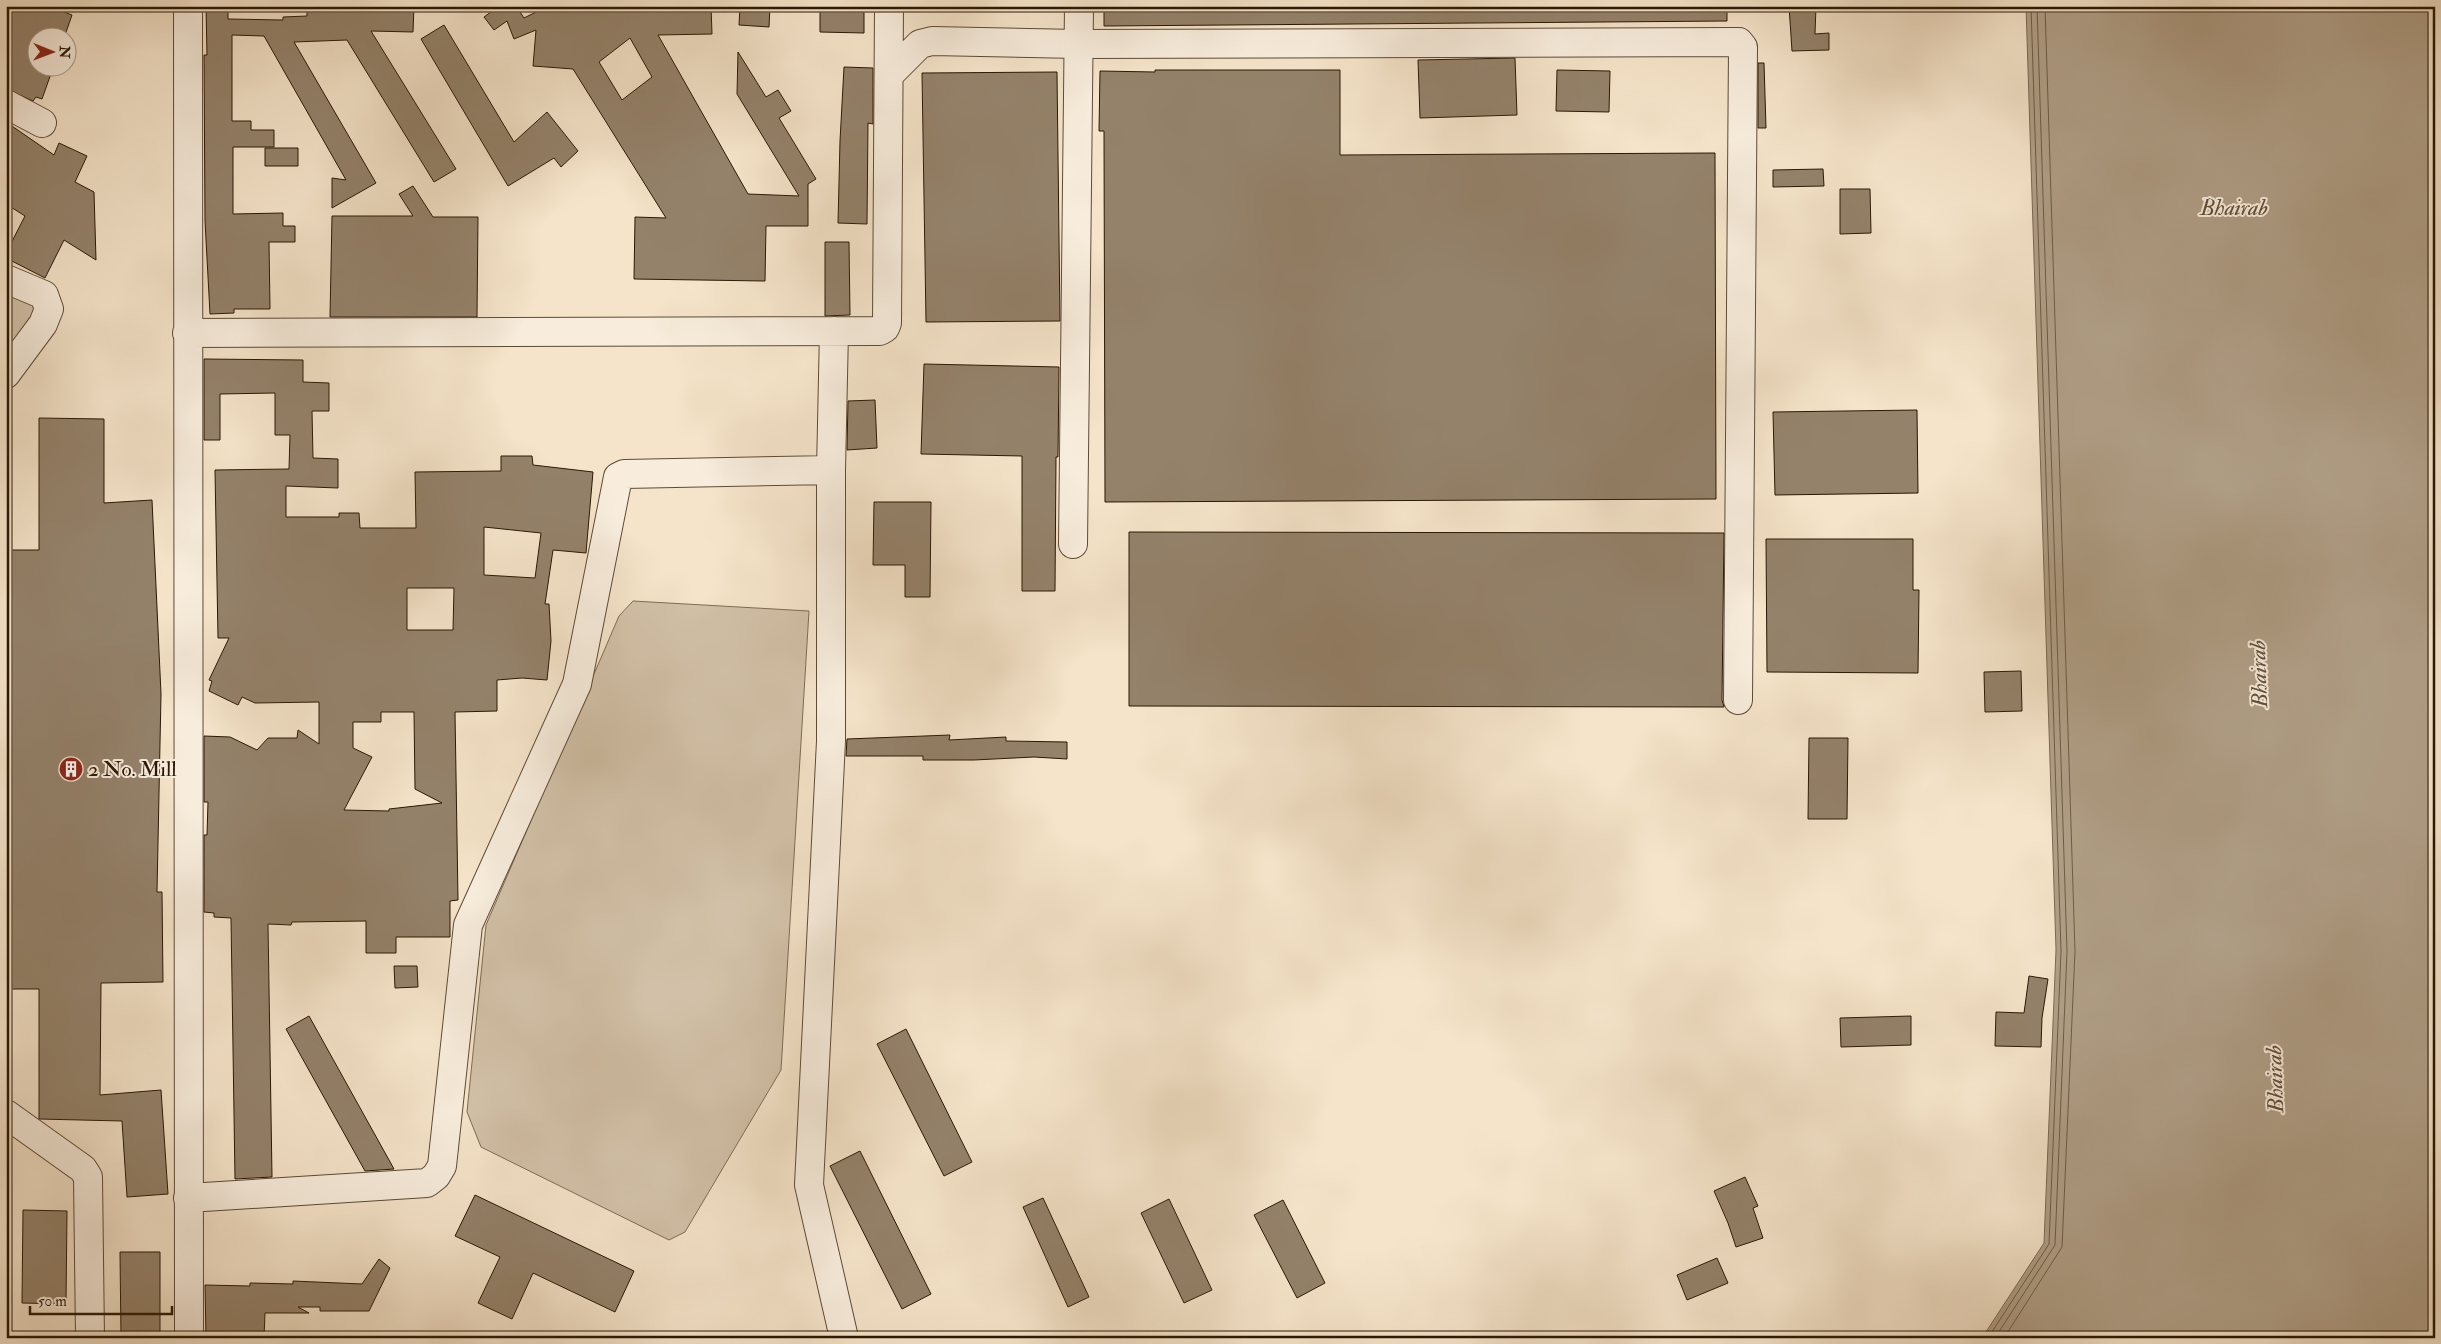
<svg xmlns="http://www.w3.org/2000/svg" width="2441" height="1344" font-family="'IM FELL Double Pica',serif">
<rect width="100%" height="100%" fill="#f5e4ca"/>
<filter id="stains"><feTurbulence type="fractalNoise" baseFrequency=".004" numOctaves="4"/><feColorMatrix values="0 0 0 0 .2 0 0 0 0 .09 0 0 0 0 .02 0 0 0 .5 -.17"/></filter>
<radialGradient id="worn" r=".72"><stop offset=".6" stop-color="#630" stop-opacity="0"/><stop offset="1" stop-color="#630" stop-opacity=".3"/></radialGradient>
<path fill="#d2c1a8" stroke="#7e6c56" d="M 6,279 L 44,295 L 6,374 Z
M 633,601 L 809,611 L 781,1070 L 685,1232 L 669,1240 L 481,1147 L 467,1112 L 486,925 L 619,616 Z"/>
<path fill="#b09f87" stroke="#7a6953" d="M 2026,6 L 2435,6 L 2435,1338 L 1982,1338 L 2044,1243 L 2056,950 Z"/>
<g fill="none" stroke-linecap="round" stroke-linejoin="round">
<path stroke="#6d5c46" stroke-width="1" d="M 1988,1338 L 2049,1244 L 2061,951 L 2031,6
M 1995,1338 L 2055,1245 L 2067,951 L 2037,6
M 2004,1338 L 2062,1247 L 2075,951 L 2045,6"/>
</g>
<path fill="#94826b" stroke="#2a1804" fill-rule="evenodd" d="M 6,6 L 48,6 L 72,15 L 64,38 L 38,38 L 38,68 L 53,68 L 42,99 L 36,97 L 33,101 L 6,89 Z
M 206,6 L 228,6 L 228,19 L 283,20 L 283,17 L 307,16 L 307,10 L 394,11 L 394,6 L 414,6 L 413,32 L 371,31 L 456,169 L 434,182 L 347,40 L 294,42 L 376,183 L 332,208 L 332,178 L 346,180 L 264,36 L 232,35 L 232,121 L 251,121 L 251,130 L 274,130 L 274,147 L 233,147 L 233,214 L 283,213 L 283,226 L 295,226 L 295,242 L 269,242 L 270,309 L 234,309 L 234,313 L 210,314 L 205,221 L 204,55 L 207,55 Z
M 499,6 L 528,6 L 520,12 L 524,18 L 548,6 L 711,6 L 712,34 L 658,35 L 748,194 L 799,196 L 737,94 L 738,52 L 766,97 L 778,90 L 791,111 L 779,118 L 816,179 L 808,184 L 808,226 L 766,226 L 765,281 L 634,279 L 635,217 L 666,218 L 573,69 L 533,66 L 536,30 L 514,39 L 507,21 L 494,30 L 484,17 ZM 630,38 L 652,77 L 622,100 L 599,62 Z
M 740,6 L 770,6 L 769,27 L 739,25 Z
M 820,6 L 864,6 L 864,33 L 820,32 Z
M 1104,6 L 1727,6 L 1727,21 L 1104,26 Z
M 1789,6 L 1816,6 L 1815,34 L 1829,33 L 1829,50 L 1792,51 Z
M 444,25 L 514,142 L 547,112 L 578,151 L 561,167 L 554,158 L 508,186 L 421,39 Z
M 1515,58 L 1517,115 L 1420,118 L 1418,60 Z
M 1758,63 L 1764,63 L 1766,128 L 1758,128 Z
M 844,67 L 873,68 L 873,124 L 868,123 L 867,224 L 838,223 L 840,141 Z
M 1155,70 L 1340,70 L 1340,155 L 1715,153 L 1716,499 L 1105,502 L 1104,131 L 1099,131 L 1100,71 L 1155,72 Z
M 1557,70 L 1610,71 L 1609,112 L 1556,111 Z
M 1057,72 L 1060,321 L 926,322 L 922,73 Z
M 6,122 L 54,155 L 59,143 L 87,156 L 75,182 L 94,192 L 96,260 L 64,240 L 45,278 L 6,258 L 6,253 L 25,216 L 6,204 Z
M 265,148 L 298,148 L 298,166 L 265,166 Z
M 1823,169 L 1824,186 L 1773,187 L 1773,170 Z
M 413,186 L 433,217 L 478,217 L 477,317 L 330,317 L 332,216 L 413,216 L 399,194 Z
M 1840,189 L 1870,189 L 1871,233 L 1840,234 Z
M 825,242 L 849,242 L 850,315 L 825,316 Z
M 204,359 L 303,360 L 303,382 L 329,383 L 329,411 L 312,411 L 313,458 L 338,459 L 338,488 L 286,486 L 286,517 L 339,517 L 339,513 L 359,513 L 360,528 L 416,528 L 415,472 L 501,471 L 501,456 L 532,456 L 533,465 L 593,472 L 586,553 L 553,550 L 545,604 L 549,604 L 551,641 L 547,680 L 522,678 L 497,680 L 497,711 L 455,712 L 458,900 L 450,901 L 450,937 L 396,937 L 396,953 L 366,953 L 366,921 L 292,922 L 291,925 L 268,924 L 272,1177 L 235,1179 L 231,918 L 214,917 L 214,913 L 204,912 L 204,835 L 207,835 L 208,802 L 204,802 L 204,736 L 230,737 L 257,750 L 268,738 L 297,738 L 298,730 L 319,744 L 319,702 L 255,703 L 242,697 L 238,705 L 209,691 L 212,681 L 209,680 L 229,638 L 218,638 L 215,470 L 289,469 L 290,435 L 275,435 L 275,393 L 220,394 L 220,440 L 204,440 ZM 484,527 L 541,533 L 535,578 L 484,575 ZM 407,588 L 454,588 L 453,630 L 407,630 ZM 381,712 L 414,712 L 415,789 L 442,803 L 389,809 L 389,811 L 344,810 L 372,757 L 353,748 L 353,722 L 381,722 Z
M 924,364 L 1059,367 L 1058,457 L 1056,457 L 1055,591 L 1022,591 L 1022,456 L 921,454 Z
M 875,400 L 877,448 L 847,450 L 848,401 Z
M 1917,410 L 1918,493 L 1775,495 L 1773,412 Z
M 39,418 L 104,419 L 104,503 L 152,500 L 161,694 L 157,892 L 162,892 L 163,982 L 101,983 L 100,1095 L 161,1090 L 168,1194 L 127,1197 L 122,1121 L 39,1119 L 39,989 L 6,989 L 6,550 L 39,550 Z
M 874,502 L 931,502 L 930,597 L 905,597 L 905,565 L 873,565 Z
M 1129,532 L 1724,533 L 1722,700 L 1724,707 L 1129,706 Z
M 1766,539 L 1913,539 L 1913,590 L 1919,590 L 1918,673 L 1767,672 Z
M 2021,671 L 2022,711 L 1985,712 L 1984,672 Z
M 950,735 L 949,740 L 1006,737 L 1006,741 L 1067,742 L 1067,759 L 1034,757 L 974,760 L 923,760 L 923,756 L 846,756 L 847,739 Z
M 1809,738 L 1848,738 L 1847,819 L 1808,819 Z
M 394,966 L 417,966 L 418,987 L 395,988 Z
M 2029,976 L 2048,979 L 2042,1018 L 2041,1047 L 1995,1046 L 1996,1012 L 2024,1013 Z
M 309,1016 L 394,1169 L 365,1171 L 286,1029 Z
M 1911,1016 L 1911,1045 L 1841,1047 L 1840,1018 Z
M 906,1029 L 972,1162 L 944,1176 L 877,1044 Z
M 860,1151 L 931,1294 L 902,1309 L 830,1166 Z
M 1745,1177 L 1758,1206 L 1753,1208 L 1763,1238 L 1736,1247 L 1728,1223 L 1714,1191 Z
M 475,1195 L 634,1271 L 615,1312 L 533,1273 L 512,1319 L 478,1303 L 500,1257 L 455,1236 Z
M 1043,1198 L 1089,1297 L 1068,1307 L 1023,1207 Z
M 1169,1199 L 1212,1290 L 1184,1303 L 1141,1213 Z
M 1283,1200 L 1325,1283 L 1297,1298 L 1254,1215 Z
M 23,1210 L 67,1211 L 66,1304 L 22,1303 Z
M 120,1252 L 160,1252 L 160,1338 L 121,1338 Z
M 1717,1258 L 1728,1283 L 1687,1300 L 1677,1275 Z
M 379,1259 L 390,1268 L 369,1311 L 320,1311 L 320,1307 L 298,1307 L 309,1313 L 265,1313 L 264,1338 L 206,1338 L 205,1285 L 250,1286 L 250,1283 L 293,1284 L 293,1281 L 362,1284 Z"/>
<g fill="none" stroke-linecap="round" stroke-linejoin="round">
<defs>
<path id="minor" d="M 188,6 L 189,1338
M 890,74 L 920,44 L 932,41 L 1078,44 L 1739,42 L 1743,47 L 1738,700
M 6,104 L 42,123
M 6,279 L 44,295 L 49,309 L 43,324 L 6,374
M 187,333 L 880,331 L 885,328 L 887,323 L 889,6
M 831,470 L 831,741 L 809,1185 L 844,1338
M 1073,544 L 1079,6
M 6,1114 L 83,1169 L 88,1177 L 90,1338
M 188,1198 L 427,1183 L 436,1176 L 442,1166 L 468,925 L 577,684 L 618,477 L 624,474 L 831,470 L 834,331"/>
</defs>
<use href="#minor" stroke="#5d4b36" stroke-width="30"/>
<use href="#minor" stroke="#f8eddd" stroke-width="28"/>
</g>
<defs>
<symbol id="building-disc" viewBox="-11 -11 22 22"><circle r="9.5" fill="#8f2418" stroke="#f8eddd"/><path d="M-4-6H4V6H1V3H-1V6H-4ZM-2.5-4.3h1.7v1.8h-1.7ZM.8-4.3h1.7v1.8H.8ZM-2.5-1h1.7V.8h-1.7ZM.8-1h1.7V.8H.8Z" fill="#fff"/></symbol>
</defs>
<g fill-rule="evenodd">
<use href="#building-disc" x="57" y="755" width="28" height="28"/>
</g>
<g text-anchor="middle" stroke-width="4" stroke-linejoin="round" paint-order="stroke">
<g font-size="21" fill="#2a1804" stroke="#f8eddd" text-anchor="start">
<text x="88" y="776">2 No. Mill</text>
</g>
<g font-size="22" font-style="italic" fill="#604e38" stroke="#f8eddd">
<text x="2234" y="215">Bhairab</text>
<text transform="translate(2258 674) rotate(-92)" y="8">Bhairab</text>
<text transform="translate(2274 1079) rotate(-92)" y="8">Bhairab</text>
</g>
</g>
<rect width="2441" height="1344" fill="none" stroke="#f5e4ca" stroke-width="25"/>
<rect x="8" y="8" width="2426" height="1329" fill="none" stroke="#2a1804" stroke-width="2.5"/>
<rect x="12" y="12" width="2416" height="1319" fill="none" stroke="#2a1804"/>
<g transform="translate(52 52) rotate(91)"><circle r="24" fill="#f8eddd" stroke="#a69886"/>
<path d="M0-4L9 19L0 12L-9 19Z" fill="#8f2418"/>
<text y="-8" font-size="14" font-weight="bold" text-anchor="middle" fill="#2a1804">N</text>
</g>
<path d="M30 1306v8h142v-8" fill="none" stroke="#2a1804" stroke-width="2.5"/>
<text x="38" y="1306" font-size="15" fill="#2a1804" stroke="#f8eddd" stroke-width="4" paint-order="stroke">50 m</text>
<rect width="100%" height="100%" filter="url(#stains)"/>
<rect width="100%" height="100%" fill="url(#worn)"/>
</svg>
